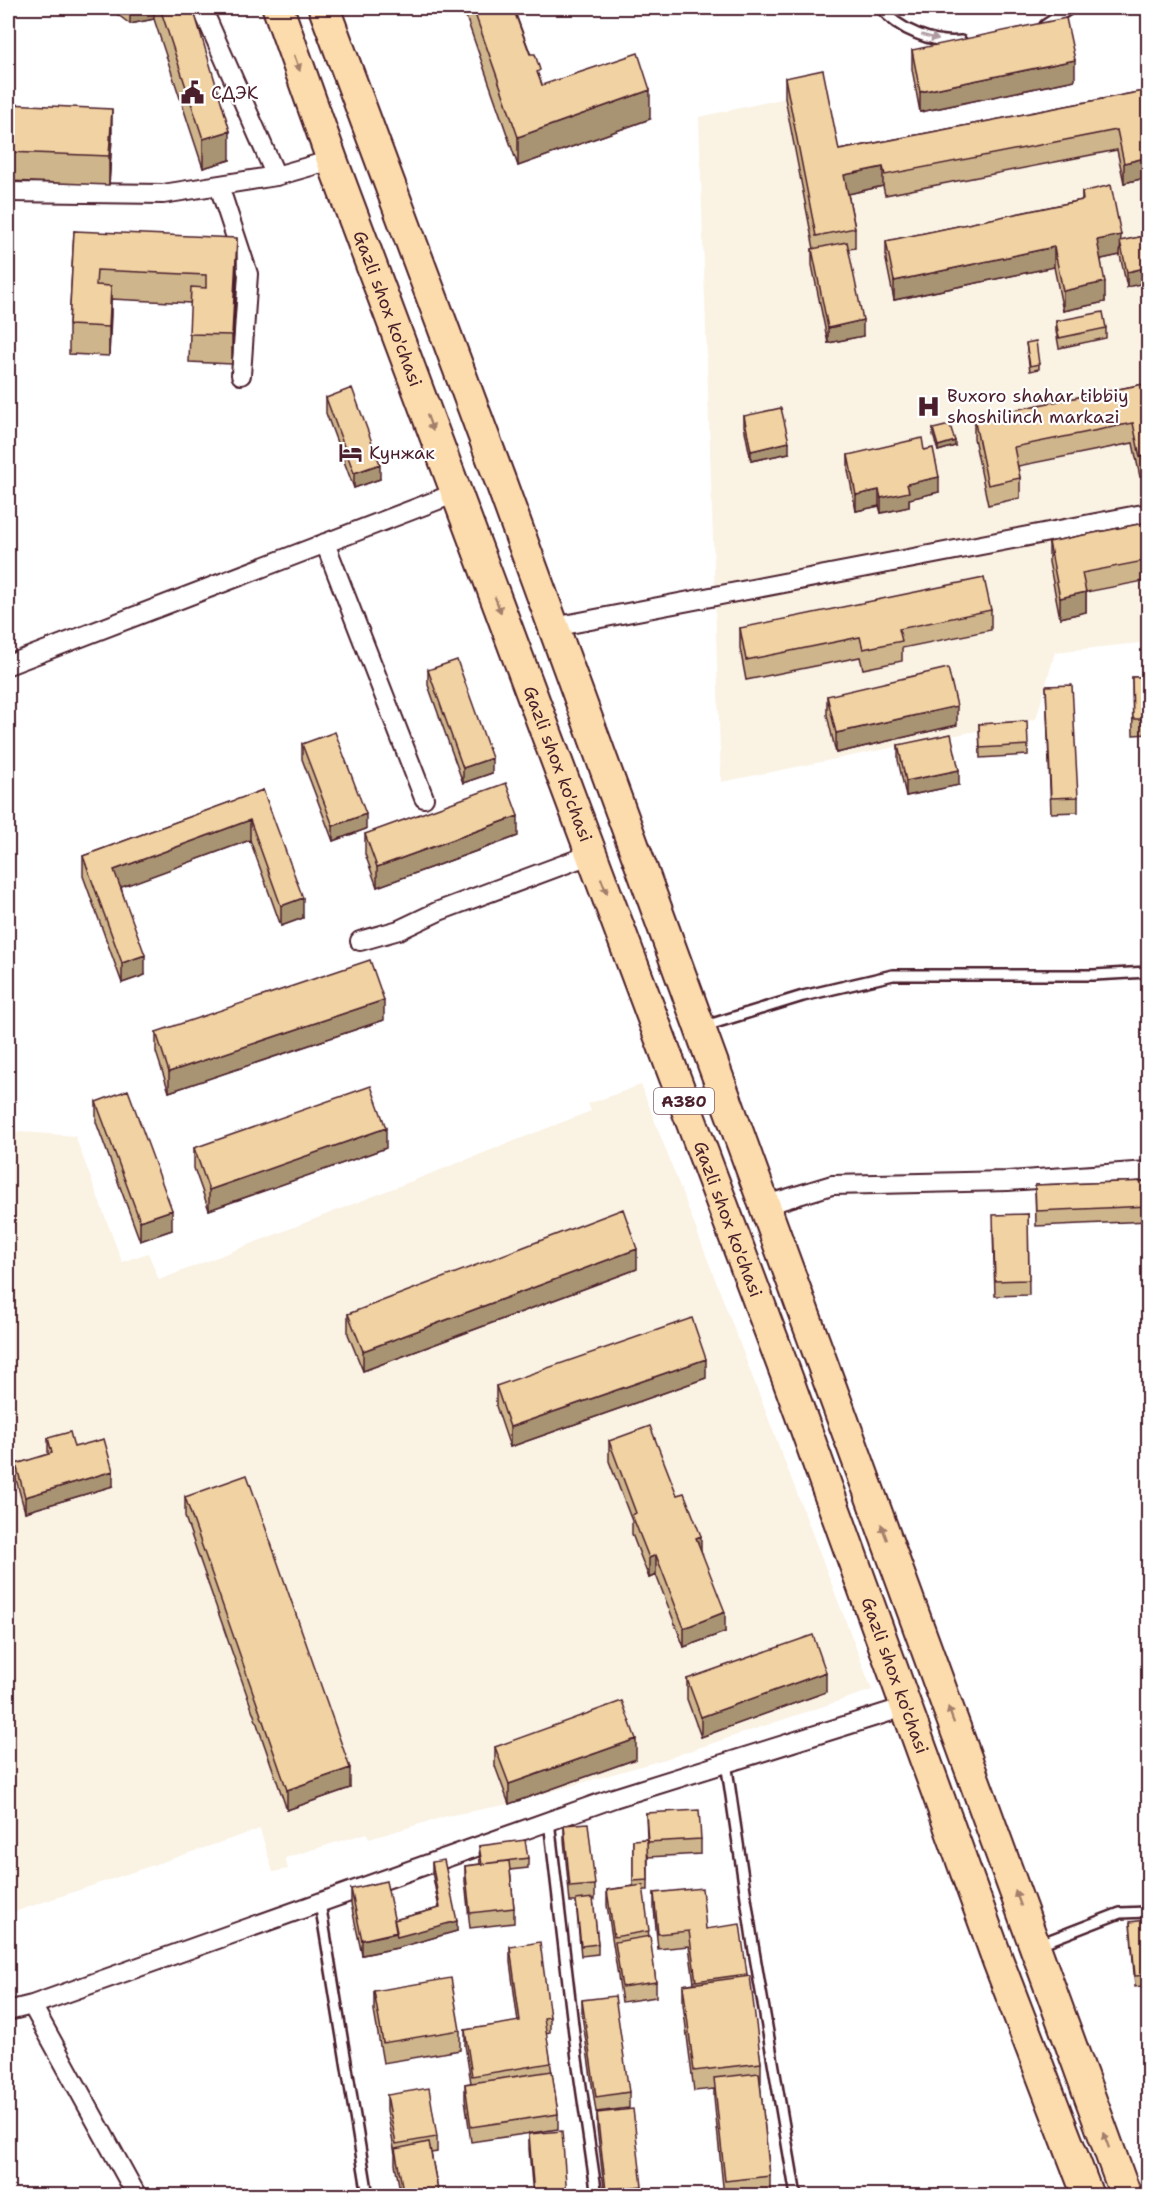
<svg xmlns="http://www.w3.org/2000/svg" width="1156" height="2203" font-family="'Shantell Sans',sans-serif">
<rect width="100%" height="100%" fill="#fff"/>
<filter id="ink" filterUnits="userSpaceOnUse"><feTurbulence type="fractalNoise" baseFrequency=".0167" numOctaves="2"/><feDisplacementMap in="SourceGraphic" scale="12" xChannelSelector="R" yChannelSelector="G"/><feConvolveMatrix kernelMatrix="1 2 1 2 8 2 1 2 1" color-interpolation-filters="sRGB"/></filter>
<g filter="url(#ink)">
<path fill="#faf2e3" d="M 823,90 L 839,170 L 1148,110 L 1148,642 L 1055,652 L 1036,719 L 721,782 L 699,117 Z
M 641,1085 L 872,1690 L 662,1760 L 504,1805 L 447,1816 L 369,1839 L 367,1833 L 285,1858 L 288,1869 L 273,1872 L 260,1829 L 8,1914 L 8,1131 L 75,1136 L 122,1262 L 148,1253 L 159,1280 L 591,1111 L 588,1104 Z"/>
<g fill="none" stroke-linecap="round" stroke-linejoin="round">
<defs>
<path id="service" d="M 881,8 C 898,30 934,44 961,41
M 1045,25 L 1071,8
M 705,1026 L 803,996 L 893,975 L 1094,975 L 1148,972
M 726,1762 L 753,1945 L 796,2196
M 549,1821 L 577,2059 L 597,2196
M 320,1903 L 368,2196
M 1037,1945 L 1120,1913 L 1148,1912"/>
<path id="minor" d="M 202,8 L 276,176
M 219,186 L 248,274 L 241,375
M 8,192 L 163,194 L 276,176 L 332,160
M 325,543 L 424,798
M 554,627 L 1148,513
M 8,665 L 456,493
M 360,941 L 399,930 L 439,911 L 592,854
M 766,1205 L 832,1185 L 1008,1181 L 1148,1171
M 32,2005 L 137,2196
M 8,2011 L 32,2005 L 614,1798 L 905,1707"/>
<g id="trunk">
<path id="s1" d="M 278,8 L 332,160 L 788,1380 L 998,1961 L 1088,2196"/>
<path d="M 324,8 L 500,480 L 1126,2196"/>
</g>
</defs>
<use href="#service" stroke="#4a1f2b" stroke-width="14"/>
<use href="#minor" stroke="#4a1f2b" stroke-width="22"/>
<use href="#trunk" stroke="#4a1f2b" stroke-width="34"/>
<use href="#service" stroke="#fff" stroke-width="9"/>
<use href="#minor" stroke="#fff" stroke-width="18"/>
<use href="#trunk" stroke="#fcdcac" stroke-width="30"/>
</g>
<path fill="#ceb58c" stroke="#4a1f2b" stroke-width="1.5" d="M 109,8 L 193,8 L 230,160 L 203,168 L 154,19 L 130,24 Z
M 463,8 L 515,8 L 515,12 L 542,85 L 650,119 L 518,166 Z
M 912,50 L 1075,80 L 920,112 L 912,69 Z
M 785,78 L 839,150 L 1149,90 L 1149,177 L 1124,183 L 1117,150 L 885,195 L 883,186 L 848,194 L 855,228 L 855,248 L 848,249 L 863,336 L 828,343 L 812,265 L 812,249 L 814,249 L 785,98 Z
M 8,104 L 112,137 L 109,185 L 8,181 Z
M 1082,192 L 1121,241 L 1149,235 L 1127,287 L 1120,255 L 1101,259 L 1105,302 L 1063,311 L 1054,267 L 894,300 L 886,260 L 886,241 L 1082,200 Z
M 74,231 L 237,267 L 232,364 L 189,362 L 191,303 L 111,299 L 109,356 L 69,354 L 69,325 Z
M 1056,321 L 1106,328 L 1106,338 L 1059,348 L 1056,331 Z
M 1026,343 L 1039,364 L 1039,369 L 1030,371 Z
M 1149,383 L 1149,475 L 1140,477 L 1133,443 L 1018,466 L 1020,478 L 1020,498 L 988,505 L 974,438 L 974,418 Z
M 326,398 L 380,479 L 354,488 L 326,413 Z
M 744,416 L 789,453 L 751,461 L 744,426 Z
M 933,429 L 955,446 L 938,451 L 933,435 Z
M 924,450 L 939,492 L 909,499 L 909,507 L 881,513 L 879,506 L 856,511 L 848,470 L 848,455 Z
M 1149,522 L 1149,580 L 1086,592 L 1086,612 L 1060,618 L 1049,562 L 1049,542 Z
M 991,610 L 991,630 L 902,648 L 902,661 L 863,669 L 860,657 L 746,680 L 740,648 L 740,628 Z
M 428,670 L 492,773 L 463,783 L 428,685 Z
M 1132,677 L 1149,677 L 1149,734 L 1133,735 Z
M 1046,686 L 1078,797 L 1078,812 L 1051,813 Z
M 827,696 L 957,725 L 836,753 L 827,715 Z
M 979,724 L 1028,745 L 1028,755 L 980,758 Z
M 302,744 L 366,829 L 333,841 L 302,759 Z
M 898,745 L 959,785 L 906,796 L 898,760 Z
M 263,790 L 303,918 L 281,926 L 250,840 L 121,887 L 145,975 L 122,983 L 83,876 L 83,856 Z
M 365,834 L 518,836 L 377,887 L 365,854 Z
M 384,1020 L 169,1092 L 156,1052 L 156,1032 Z
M 96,1102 L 172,1230 L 140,1241 L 96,1122 Z
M 194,1148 L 386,1148 L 209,1210 L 194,1168 Z
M 1149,1181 L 1149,1221 L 1036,1226 L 1035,1185 Z
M 1028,1214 L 1029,1295 L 995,1296 L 993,1230 Z
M 637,1269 L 363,1371 L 348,1334 L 348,1314 Z
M 706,1378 L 510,1447 L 496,1406 L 496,1386 Z
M 48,1438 L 113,1486 L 25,1512 L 16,1479 L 16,1464 L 48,1455 Z
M 609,1441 L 701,1550 L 725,1632 L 684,1647 L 656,1575 L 649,1578 L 632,1534 L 632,1521 L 609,1461 Z
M 185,1497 L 350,1788 L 287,1810 L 185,1517 Z
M 687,1679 L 826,1692 L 701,1737 L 687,1699 Z
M 495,1747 L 636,1759 L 509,1804 L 495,1766 Z
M 646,1813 L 701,1839 L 701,1854 L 648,1857 L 648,1854 L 648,1890 L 643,1890 L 649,1937 L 656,1982 L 656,1997 L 622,2002 L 607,1905 L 607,1890 L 633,1886 L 633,1840 L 647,1839 Z
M 564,1825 L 595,1885 L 595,1900 L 593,1900 L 598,1944 L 598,1954 L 581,1956 L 576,1902 L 570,1902 L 564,1840 Z
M 479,1846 L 528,1858 L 528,1868 L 510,1870 L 514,1908 L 514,1923 L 470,1928 L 465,1881 L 465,1866 L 480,1864 Z
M 1149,1856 L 1149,1895 L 1147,1895 L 1146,1866 Z
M 432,1862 L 457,1931 L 397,1948 L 362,1955 L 351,1904 L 351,1889 L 394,1920 L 439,1908 L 432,1872 Z
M 654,1893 L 706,1929 L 747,1974 L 761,2063 L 761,2083 L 760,2083 L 770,2176 L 770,2193 L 772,2196 L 724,2196 L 714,2098 L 714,2089 L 694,2091 L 683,2004 L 683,1985 L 694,1983 L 689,1946 L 658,1949 L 654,1908 Z
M 1130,1922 L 1149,1959 L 1149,1985 L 1135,1987 Z
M 510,1947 L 550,2017 L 550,2032 L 546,2033 L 558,2114 L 558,2129 L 471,2142 L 465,2099 L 465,2084 L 471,2083 L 465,2045 L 465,2030 L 518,2022 L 510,1962 Z
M 374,1991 L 460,2030 L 460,2050 L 383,2063 L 374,2011 Z
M 582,2000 L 629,2092 L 629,2108 L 596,2112 L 582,2015 Z
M 387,2095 L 437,2137 L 437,2152 L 431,2153 L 439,2196 L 401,2196 L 395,2164 L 395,2154 L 387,2110 Z
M 597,2113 L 642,2186 L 642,2196 L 605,2196 L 597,2128 Z
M 529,2134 L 567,2196 L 533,2196 L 529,2149 Z"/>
<path fill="#a89372" stroke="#4a1f2b" stroke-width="1.5" d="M 130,8 L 154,8 L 154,19 L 130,24 Z
M 1075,60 L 1075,80 L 920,112 L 920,92 Z
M 650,90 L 650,119 L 518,166 L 518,137 Z
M 112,109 L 112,137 L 109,185 L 109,156 Z
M 230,131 L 230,160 L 203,168 L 203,139 Z
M 1149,157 L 1149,177 L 1124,183 L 1124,163 Z
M 883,167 L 883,186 L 844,195 L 844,175 Z
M 1121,235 L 1120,255 L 1097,260 L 1097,240 Z
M 237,238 L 237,267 L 232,364 L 232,335 Z
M 1054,247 L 1054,267 L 894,300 L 894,281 Z
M 1149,267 L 1149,282 L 1127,287 L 1127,272 Z
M 1105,282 L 1105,302 L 1063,311 L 1063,291 Z
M 111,286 L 111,315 L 109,356 L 109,327 Z
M 863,320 L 863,336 L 828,343 L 828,328 Z
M 955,441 L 955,446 L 938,451 L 938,446 Z
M 789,442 L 789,453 L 751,461 L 751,451 Z
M 380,464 L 380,479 L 354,488 L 354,473 Z
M 939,477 L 939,492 L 909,499 L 909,507 L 881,513 L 881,498 L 907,484 Z
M 879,490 L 879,506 L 856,511 L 856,495 Z
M 1086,592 L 1086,612 L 1060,618 L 1060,598 Z
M 957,706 L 957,725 L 836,753 L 836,733 Z
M 492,758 L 492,773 L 463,783 L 463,768 Z
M 959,770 L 959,785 L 906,796 L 906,781 Z
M 366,814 L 366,829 L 333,841 L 333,826 Z
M 518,816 L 518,836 L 377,887 L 377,867 Z
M 250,820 L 250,840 L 114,890 L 114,870 Z
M 303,898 L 303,918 L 281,926 L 281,906 Z
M 145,955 L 145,975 L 122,983 L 122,963 Z
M 384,1000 L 384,1020 L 169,1092 L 169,1072 Z
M 386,1128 L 386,1148 L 209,1210 L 209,1190 Z
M 172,1210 L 172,1230 L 140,1241 L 140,1221 Z
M 637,1249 L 637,1269 L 363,1371 L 363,1351 Z
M 706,1359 L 706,1378 L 510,1447 L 510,1427 Z
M 113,1471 L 113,1486 L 25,1512 L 25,1497 Z
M 701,1536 L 701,1556 L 696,1538 Z
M 656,1555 L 656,1575 L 649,1578 L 649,1558 Z
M 725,1612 L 725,1632 L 684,1647 L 684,1628 Z
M 826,1672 L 826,1692 L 701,1737 L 701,1717 Z
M 636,1739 L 636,1759 L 509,1804 L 509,1784 Z
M 350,1768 L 350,1788 L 287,1810 L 287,1790 Z
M 457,1921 L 457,1931 L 397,1948 L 362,1955 L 362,1940 Z"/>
<path fill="#f0d2a3" stroke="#4a1f2b" stroke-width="1.5" d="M 160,8 L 193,8 L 230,131 L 203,139 Z
M 473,8 L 513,8 L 530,54 L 535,54 L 540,70 L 537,72 L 542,85 L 638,53 L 650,90 L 518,137 Z
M 1066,18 L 1075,60 L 920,92 L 912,50 Z
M 823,70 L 839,150 L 1149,90 L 1149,157 L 1124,163 L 1117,130 L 885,175 L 883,167 L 844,175 L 855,228 L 816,236 L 785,78 Z
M 8,104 L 112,109 L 109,156 L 8,152 Z
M 1111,185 L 1121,235 L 1097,240 L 1105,282 L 1063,291 L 1054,247 L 894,281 L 886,241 L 1083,200 L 1082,192 Z
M 74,231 L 237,238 L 232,335 L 189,334 L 191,287 L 206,288 L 206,275 L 97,270 L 96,285 L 111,286 L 109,327 L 69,325 Z
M 1149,235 L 1149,267 L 1127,272 L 1120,241 Z
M 847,242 L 863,320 L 828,328 L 812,249 Z
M 1103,312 L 1106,328 L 1059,338 L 1056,321 Z
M 1036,341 L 1039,364 L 1030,366 L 1026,343 Z
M 1149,383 L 1149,455 L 1140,457 L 1133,423 L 1014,447 L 1020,478 L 988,485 L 974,418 Z
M 352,388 L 380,464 L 354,473 L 326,398 Z
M 781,408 L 789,442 L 751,451 L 744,416 Z
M 950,425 L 955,441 L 938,446 L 933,429 Z
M 922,438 L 924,450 L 933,448 L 939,477 L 907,484 L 909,492 L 881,498 L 879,490 L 856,495 L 848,455 Z
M 1149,522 L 1149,560 L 1082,573 L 1086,592 L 1060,598 L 1049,542 Z
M 984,578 L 991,610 L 899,629 L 902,641 L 863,649 L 860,637 L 746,660 L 740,628 Z
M 457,660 L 492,758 L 463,768 L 428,670 Z
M 948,668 L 957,706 L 836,733 L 827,696 Z
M 1132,677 L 1149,677 L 1149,719 L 1133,719 Z
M 1072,685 L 1078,797 L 1051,798 L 1046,686 Z
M 1027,721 L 1028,745 L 980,748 L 979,724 Z
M 335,732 L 366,814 L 333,826 L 302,744 Z
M 951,734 L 959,770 L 906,781 L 898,745 Z
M 506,783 L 518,816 L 377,867 L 365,834 Z
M 263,790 L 303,898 L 281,906 L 250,820 L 114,870 L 145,955 L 122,963 L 83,856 Z
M 370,960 L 384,1000 L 169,1072 L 156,1032 Z
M 371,1086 L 386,1128 L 209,1190 L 194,1148 Z
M 128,1090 L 172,1210 L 140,1221 L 96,1102 Z
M 1149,1181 L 1149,1206 L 1036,1211 L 1035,1185 Z
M 623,1209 L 637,1249 L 363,1351 L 348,1314 Z
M 1028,1214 L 1029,1280 L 995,1281 L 993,1215 Z
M 692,1318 L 706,1359 L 510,1427 L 496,1386 Z
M 650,1426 L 677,1495 L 684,1493 L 701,1536 L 696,1538 L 725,1612 L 684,1628 L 656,1555 L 649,1558 L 632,1515 L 636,1513 L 609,1441 Z
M 70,1432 L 74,1447 L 104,1439 L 113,1471 L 25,1497 L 16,1464 L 52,1453 L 48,1438 Z
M 247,1475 L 350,1768 L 287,1790 L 185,1497 Z
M 813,1635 L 826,1672 L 701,1717 L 687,1679 Z
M 622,1701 L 636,1739 L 509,1784 L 495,1747 Z
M 699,1810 L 701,1839 L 648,1842 L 646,1813 Z
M 588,1823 L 595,1885 L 570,1887 L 564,1825 Z
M 647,1839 L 648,1880 L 633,1881 L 633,1840 Z
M 525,1840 L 528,1858 L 482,1864 L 479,1846 Z
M 1146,1856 L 1149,1856 L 1149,1885 L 1147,1885 Z
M 444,1860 L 457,1921 L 397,1937 L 394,1920 L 440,1908 L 432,1862 Z
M 509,1861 L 514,1908 L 470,1913 L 465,1866 Z
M 386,1881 L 397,1932 L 362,1940 L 351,1889 Z
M 643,1885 L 649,1931 L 614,1937 L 607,1890 Z
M 702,1888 L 706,1929 L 740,1924 L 747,1974 L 696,1981 L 689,1931 L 658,1934 L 654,1893 Z
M 593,1898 L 598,1944 L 581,1946 L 576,1900 Z
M 1146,1920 L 1149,1959 L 1149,1975 L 1135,1976 L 1130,1922 Z
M 650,1936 L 656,1982 L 622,1987 L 615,1942 Z
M 540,1942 L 550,2017 L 544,2018 L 551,2063 L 472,2076 L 465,2030 L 520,2021 L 510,1947 Z
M 750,1976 L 761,2063 L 694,2071 L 683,1985 Z
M 451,1978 L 460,2030 L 383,2043 L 374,1991 Z
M 615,1996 L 629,2092 L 596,2097 L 582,2000 Z
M 552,2071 L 558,2114 L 471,2127 L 465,2084 Z
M 759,2073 L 770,2176 L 725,2181 L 714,2078 Z
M 429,2088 L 437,2137 L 396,2144 L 387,2095 Z
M 633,2109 L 642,2186 L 606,2190 L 597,2113 Z
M 562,2131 L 567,2196 L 534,2196 L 529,2134 Z
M 429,2142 L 439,2196 L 404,2196 L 395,2149 Z
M 772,2193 L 772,2196 L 751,2196 Z"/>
<defs><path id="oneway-solid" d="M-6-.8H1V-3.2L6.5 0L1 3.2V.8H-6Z" transform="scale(1.5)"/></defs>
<use fill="#ae9aa0" href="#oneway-solid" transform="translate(930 37) rotate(15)"/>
<g fill="#a37e6c">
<use href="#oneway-solid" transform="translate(297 63) rotate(70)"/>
<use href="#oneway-solid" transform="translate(430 423) rotate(70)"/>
<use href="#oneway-solid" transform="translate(498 605) rotate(69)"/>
<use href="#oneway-solid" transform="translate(604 886) rotate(69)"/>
<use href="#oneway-solid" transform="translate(884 1532) rotate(-110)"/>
<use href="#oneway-solid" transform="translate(951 1715) rotate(-110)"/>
<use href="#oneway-solid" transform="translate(1018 1898) rotate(-110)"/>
<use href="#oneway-solid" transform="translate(1106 2140) rotate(-110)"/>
</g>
</g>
<defs>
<symbol id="civic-bare" viewBox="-9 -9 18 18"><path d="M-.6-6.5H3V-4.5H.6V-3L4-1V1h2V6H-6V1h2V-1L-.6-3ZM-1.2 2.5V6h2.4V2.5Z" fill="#4a1f2b" stroke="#fff" stroke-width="2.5" paint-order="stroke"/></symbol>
<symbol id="hospital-bare" viewBox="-9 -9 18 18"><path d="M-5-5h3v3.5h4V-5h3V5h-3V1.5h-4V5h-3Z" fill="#4a1f2b" stroke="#fff" stroke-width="2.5" paint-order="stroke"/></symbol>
<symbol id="hotel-bare" viewBox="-9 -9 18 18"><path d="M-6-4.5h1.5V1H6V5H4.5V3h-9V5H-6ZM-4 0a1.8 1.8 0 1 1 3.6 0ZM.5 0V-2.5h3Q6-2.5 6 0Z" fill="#4a1f2b" stroke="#fff" stroke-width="2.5" paint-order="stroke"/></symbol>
</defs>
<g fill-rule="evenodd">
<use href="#civic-bare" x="176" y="76" width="33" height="33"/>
<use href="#hospital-bare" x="912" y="390" width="33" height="33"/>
<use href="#hotel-bare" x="334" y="436" width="33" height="33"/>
</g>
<g text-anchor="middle" stroke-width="4.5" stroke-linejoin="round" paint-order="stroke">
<rect fill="#fff" stroke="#80626b" stroke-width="1.5" x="654" y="1088" width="60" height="26" rx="4.5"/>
<g font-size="16" font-weight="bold" fill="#4a1f2b">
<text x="684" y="1107">A380</text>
</g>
<g font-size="18" fill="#4a1f2b" stroke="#fff" text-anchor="start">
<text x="211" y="99">СДЭК</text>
<text x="947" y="402">Buxoro shahar tibbiy<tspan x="947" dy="21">shoshilinch markazi</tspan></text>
<text x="369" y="459">Кунжак</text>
</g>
<g font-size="18" fill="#4a1f2b" stroke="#fff">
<text dy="6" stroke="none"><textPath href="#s1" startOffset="320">Gazli shox ko'chasi</textPath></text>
<text dy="6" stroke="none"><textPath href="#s1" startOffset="806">Gazli shox ko'chasi</textPath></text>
<text dy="6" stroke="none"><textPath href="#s1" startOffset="1292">Gazli shox ko'chasi</textPath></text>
<text dy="6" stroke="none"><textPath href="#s1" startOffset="1778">Gazli shox ko'chasi</textPath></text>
</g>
</g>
<rect width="1156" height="2203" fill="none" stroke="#fff" stroke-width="30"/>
<rect x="15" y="15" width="1126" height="2173" fill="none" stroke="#4a1f2b" stroke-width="2" filter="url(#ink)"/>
</svg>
